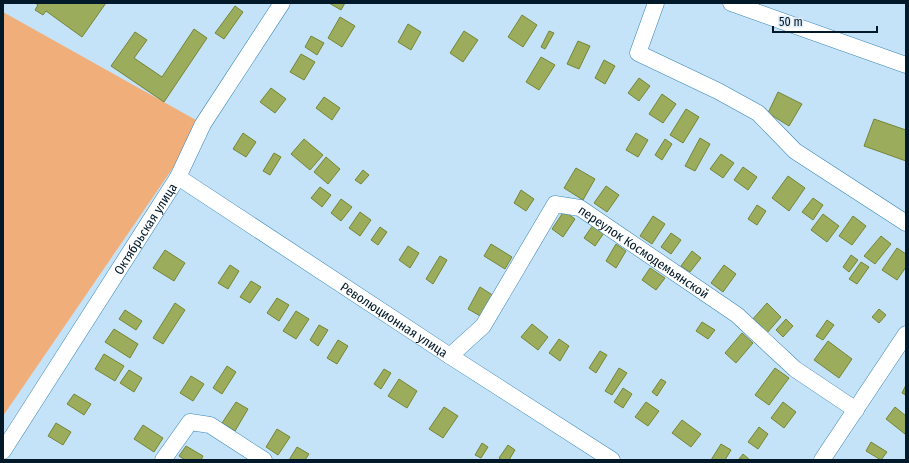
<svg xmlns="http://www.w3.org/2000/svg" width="909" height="463" font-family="'Fira Sans Condensed',sans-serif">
<rect width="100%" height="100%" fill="#c4e2f8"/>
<path fill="#f0af7a" d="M 3,12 L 203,124 L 3,416 Z"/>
<path fill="#9bac5d" stroke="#768634" d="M 35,3 L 106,3 L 82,37 L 46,11 L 43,15 L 35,10 L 38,5 Z
M 329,3 L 345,3 L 341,10 Z
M 235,6 L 243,12 L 224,39 L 215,33 Z
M 522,15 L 537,25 L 523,47 L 508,37 Z
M 340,17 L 355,26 L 342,47 L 328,38 Z
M 408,24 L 421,32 L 411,50 L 398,42 Z
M 194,29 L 207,38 L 164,102 L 111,66 L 135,32 L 147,40 L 134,58 L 162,77 Z
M 464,31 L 478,40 L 463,62 L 450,53 Z
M 549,31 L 554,33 L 545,49 L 541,47 Z
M 311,36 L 324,43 L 317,55 L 305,47 Z
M 578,41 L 590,46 L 579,69 L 567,64 Z
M 301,54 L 315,62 L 304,80 L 290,72 Z
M 541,57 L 555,65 L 539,90 L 526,82 Z
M 604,60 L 615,66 L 605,84 L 595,78 Z
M 639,78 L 650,86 L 639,101 L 628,93 Z
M 271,88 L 286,99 L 275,113 L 260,102 Z
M 778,92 L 802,104 L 789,126 L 768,113 Z
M 662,94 L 676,104 L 663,123 L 649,114 Z
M 324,97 L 340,108 L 332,120 L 316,108 Z
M 686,109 L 699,117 L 683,143 L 670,135 Z
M 874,119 L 906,130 L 906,161 L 864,146 Z
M 243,133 L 256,142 L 246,157 L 233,149 Z
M 636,133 L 648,140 L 638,157 L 626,150 Z
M 700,138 L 710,144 L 695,171 L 685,166 Z
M 304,139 L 323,155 L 310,170 L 291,154 Z
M 665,139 L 672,144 L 662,160 L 655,155 Z
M 274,153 L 281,157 L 270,175 L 263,171 Z
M 721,154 L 734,163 L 723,178 L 710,169 Z
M 326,157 L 340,169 L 328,184 L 314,172 Z
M 743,167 L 757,177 L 748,190 L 734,180 Z
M 576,168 L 595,179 L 583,200 L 564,188 Z
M 363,170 L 369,175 L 361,184 L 355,180 Z
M 788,176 L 805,188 L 789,211 L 772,198 Z
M 606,186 L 619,195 L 607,212 L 594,203 Z
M 320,187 L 331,195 L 322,207 L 311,198 Z
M 521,190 L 534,199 L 526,211 L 514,203 Z
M 813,198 L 823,205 L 813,220 L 802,212 Z
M 341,199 L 352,207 L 341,221 L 331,213 Z
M 757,205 L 766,211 L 757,225 L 748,219 Z
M 564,211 L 575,219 L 563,237 L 552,229 Z
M 360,212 L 371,220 L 360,236 L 349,228 Z
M 823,214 L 839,226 L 827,242 L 811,230 Z
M 653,216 L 665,224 L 652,244 L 640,236 Z
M 853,216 L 866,226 L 852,245 L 839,236 Z
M 593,225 L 604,233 L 595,246 L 584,238 Z
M 380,227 L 387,232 L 378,245 L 371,240 Z
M 671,233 L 681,240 L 671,254 L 661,247 Z
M 881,236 L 891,244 L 875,264 L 864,256 Z
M 491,244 L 512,257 L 505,269 L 484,256 Z
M 616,244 L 626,251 L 616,268 L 606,261 Z
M 408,246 L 419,253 L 410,268 L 399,260 Z
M 897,248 L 906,254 L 906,267 L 897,280 L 882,270 Z
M 165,250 L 185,263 L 174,281 L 153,268 Z
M 692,251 L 701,258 L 690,272 L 681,266 Z
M 851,255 L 858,260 L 849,272 L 843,267 Z
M 440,256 L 447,260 L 433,284 L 426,279 Z
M 861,262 L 869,267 L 857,284 L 849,279 Z
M 230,265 L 239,271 L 228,289 L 218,283 Z
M 724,265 L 736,274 L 723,292 L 711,283 Z
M 650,268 L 665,278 L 656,290 L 642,280 Z
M 251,281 L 261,287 L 250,303 L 240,297 Z
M 480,287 L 494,296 L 482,317 L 468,309 Z
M 277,298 L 289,305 L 279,321 L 267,313 Z
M 175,303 L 185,310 L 163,344 L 153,338 Z
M 767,303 L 781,317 L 766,334 L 752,320 Z
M 879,309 L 886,315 L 879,323 L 872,317 Z
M 125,310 L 142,321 L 136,330 L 119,319 Z
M 296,311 L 309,319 L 296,339 L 283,331 Z
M 786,319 L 793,326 L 783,337 L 776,330 Z
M 827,320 L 834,325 L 823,340 L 816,336 Z
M 702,322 L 715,330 L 708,339 L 696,331 Z
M 532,324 L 548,337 L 538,350 L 521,337 Z
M 319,325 L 328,330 L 318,346 L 310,340 Z
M 114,329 L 138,344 L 130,358 L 105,342 Z
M 742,333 L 753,343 L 736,363 L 725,353 Z
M 559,339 L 569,346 L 560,361 L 549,353 Z
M 338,340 L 348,346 L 337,364 L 327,358 Z
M 828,341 L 852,359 L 839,378 L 814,360 Z
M 600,351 L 607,355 L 596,373 L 589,368 Z
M 104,354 L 124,366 L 115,381 L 95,369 Z
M 227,366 L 236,372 L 222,394 L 213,388 Z
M 619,368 L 627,373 L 612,395 L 605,391 Z
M 775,368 L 789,378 L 769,405 L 755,395 Z
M 384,369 L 391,373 L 381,389 L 374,384 Z
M 129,370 L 142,378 L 134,392 L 120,383 Z
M 191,376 L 204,384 L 193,401 L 180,393 Z
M 399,379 L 417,391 L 407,408 L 388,396 Z
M 661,379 L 666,382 L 657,396 L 652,392 Z
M 906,385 L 906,395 L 902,393 Z
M 623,388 L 632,394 L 623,408 L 614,402 Z
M 74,394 L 91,404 L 84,415 L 67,404 Z
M 236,402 L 248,409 L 235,431 L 222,423 Z
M 646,402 L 659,411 L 648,426 L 635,417 Z
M 783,402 L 796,412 L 784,428 L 771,418 Z
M 444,407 L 458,416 L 443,438 L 429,429 Z
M 895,407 L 906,416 L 906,432 L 905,434 L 886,419 Z
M 682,420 L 701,434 L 691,447 L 672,433 Z
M 56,423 L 71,432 L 63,445 L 48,436 Z
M 143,425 L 163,438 L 154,452 L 134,439 Z
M 759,427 L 768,434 L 758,449 L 748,442 Z
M 277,429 L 290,437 L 278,455 L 266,447 Z
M 871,442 L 887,452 L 881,460 L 866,451 Z
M 482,443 L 488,447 L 481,458 L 475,455 Z
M 721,444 L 731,450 L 725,460 L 711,460 Z
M 508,445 L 515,450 L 509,460 L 502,460 L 499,458 Z
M 186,446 L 203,456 L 201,460 L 185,460 L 179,456 Z
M 297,447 L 309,454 L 305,460 L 289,460 Z
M 743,454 L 750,460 L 739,459 Z"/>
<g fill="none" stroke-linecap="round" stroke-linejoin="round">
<defs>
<g id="minor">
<path d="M 656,3 L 638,53 L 718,91 L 758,113 L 795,151 L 906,223"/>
<path d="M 731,3 L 906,65"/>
<path id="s1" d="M 178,177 L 450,356 L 612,460"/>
<path id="s2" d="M 450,356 L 483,326 L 555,204 L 580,208 L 737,315 L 795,369 L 856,410"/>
<path id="s3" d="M 3,451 L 178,177 L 203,124 L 282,3"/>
<path d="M 163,460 L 190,422 L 210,425 L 264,460"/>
<path d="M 822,460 L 906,334"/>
</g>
</defs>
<use href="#minor" stroke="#3587b9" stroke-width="17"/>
<use href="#minor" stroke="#fff" stroke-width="16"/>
</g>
<g text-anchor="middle" stroke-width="3" stroke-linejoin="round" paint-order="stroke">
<g font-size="13" fill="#011928" stroke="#deedf8">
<text dy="5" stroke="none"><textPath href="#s3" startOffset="264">Октябрьская улица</textPath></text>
<text dy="5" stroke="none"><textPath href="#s2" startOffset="289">переулок Космодемьянской</textPath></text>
<text dy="5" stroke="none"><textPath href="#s1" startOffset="259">Революционная улица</textPath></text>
</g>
</g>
<rect width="909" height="463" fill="none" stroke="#011928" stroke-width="8"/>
<path d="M773 26v6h104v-6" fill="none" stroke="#011928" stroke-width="2"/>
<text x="779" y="26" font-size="12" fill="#011928" stroke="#deedf8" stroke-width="3" paint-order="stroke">50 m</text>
</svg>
